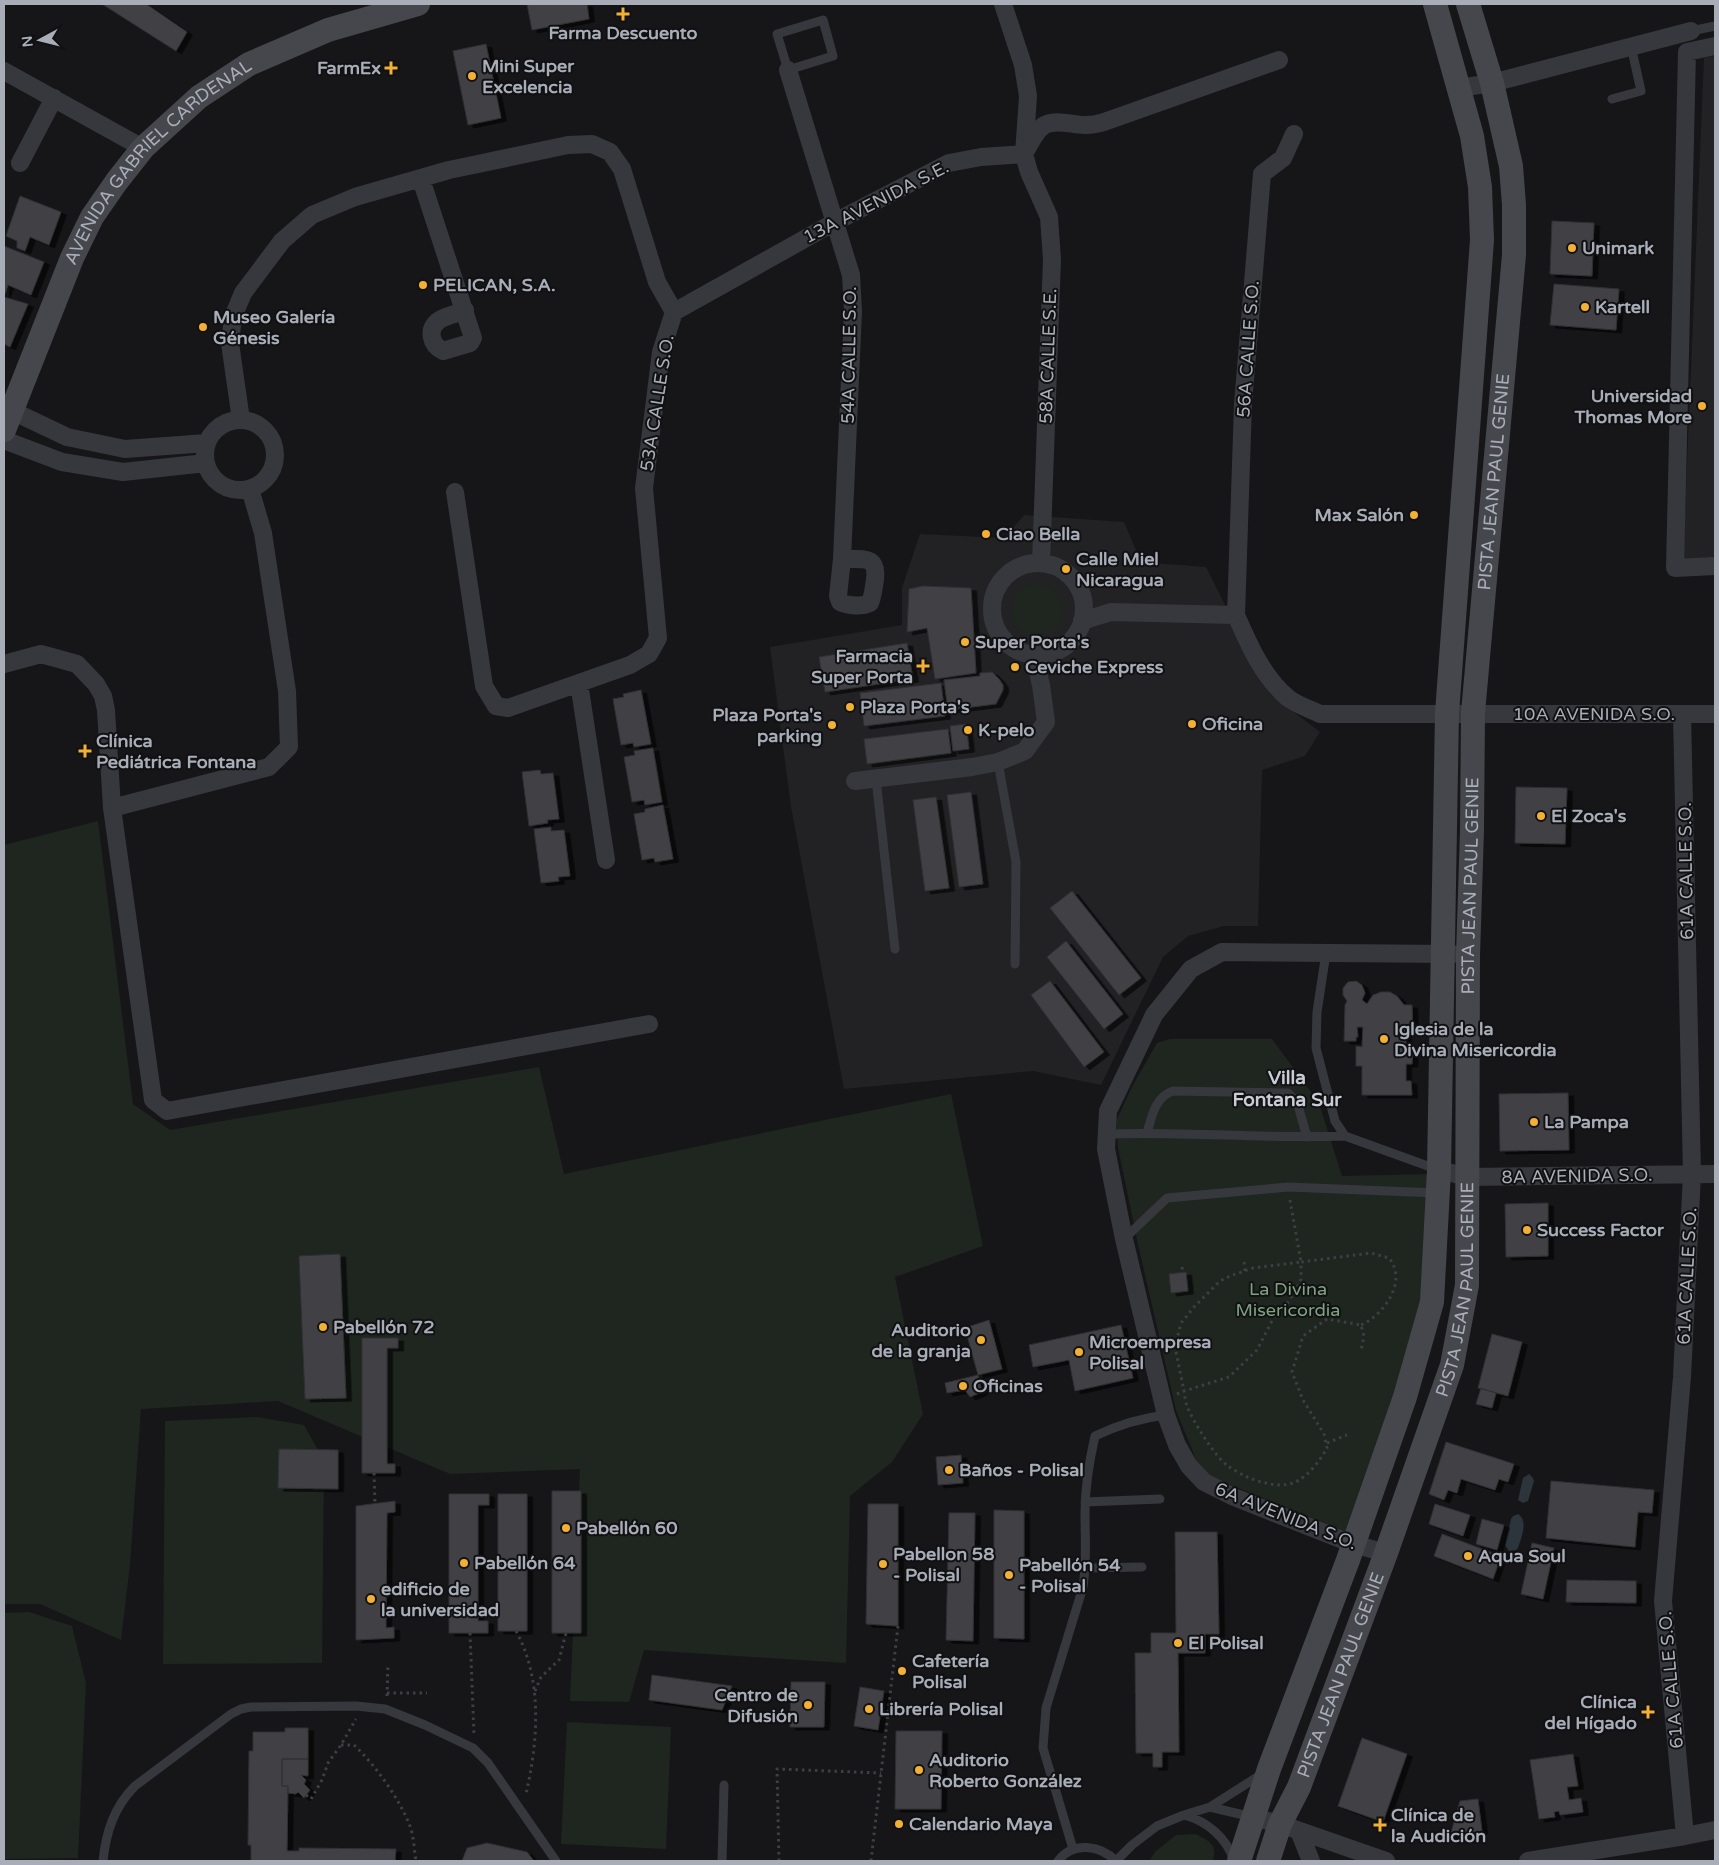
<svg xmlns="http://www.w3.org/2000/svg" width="1719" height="1865" font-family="'Varela Round',sans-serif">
<defs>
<filter id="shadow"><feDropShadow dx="5.5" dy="3" stdDeviation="0" flood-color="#0009"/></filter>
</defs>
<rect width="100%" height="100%" fill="#161618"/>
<path fill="#222225" d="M 1715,56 L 1715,559 L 1683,561 L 1704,58 Z
M 1024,515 L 1124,522 L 1141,562 L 1206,567 L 1270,694 L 1320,732 L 1305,756 L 1262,770 L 1258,926 L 1224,926 L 1188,936 L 1163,957 L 1101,1085 L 1033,1071 L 844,1089 L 791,807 L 770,647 L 902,625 L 902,588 L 920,534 L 1004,538 Z"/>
<path fill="#1e261f" d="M 1036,583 L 1053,588 L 1064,608 L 1058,627 L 1043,636 L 1025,634 L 1012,619 C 1014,595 1013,592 1036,583 Z
M 98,821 L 133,1104 L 170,1130 L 539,1067 L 564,1174 L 951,1094 L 983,1246 L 895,1277 L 923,1414 L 892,1462 L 850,1496 L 846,1663 L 644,1650 L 629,1702 L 570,1701 L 580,1469 L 450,1474 L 278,1401 L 141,1409 L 130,1565 L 121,1640 L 40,1604 L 4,1604 L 4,845 Z
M 1170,1039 L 1272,1039 L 1319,1103 L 1342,1176 L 1431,1174 L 1426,1301 L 1350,1533 L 1211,1477 L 1197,1462 L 1176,1410 L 1138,1244 L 1118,1148 L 1116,1121 L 1133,1085 L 1157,1043 Z
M 256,1417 L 304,1425 L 324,1461 L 322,1663 L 163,1664 L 165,1421 Z
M 29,1612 L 72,1626 L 86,1683 L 78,1858 L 4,1859 L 4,1613 Z
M 567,1722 L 671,1727 L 666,1849 L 561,1844 Z
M 1196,1834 C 1210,1842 1217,1843 1213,1861 L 1149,1861 L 1156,1851 L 1176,1835 Z"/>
<path fill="#2c353c" d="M 1529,1474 L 1533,1478 L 1534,1481 L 1528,1501 L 1523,1503 L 1518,1500 L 1523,1478 Z
M 1518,1514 C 1529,1521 1521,1538 1518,1548 L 1516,1550 L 1509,1551 L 1505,1545 L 1511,1519 L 1513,1516 Z"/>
<path fill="#404145" stroke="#303034" filter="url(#shadow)" d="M 102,4 L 146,4 L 187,32 L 176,51 Z
M 527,4 L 587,4 L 589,19 L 532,30 Z
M 486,44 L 501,118 L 468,125 L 453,51 Z
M 20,196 L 61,212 L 49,245 L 30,237 L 25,251 L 17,248 L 17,241 L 6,236 Z
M 1552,221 L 1594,223 L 1592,276 L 1550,274 Z
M 4,246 L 44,262 L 31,295 L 8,285 L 5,294 L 4,294 Z
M 1554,284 L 1619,289 L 1616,330 L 1550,325 Z
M 4,297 L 28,304 L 10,347 L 4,344 Z
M 923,586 L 971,588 L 976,673 L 935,679 L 927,628 L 907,632 L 909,589 Z
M 907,643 L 913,679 L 825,692 L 819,657 Z
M 992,672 L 999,679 L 1003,685 L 1003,690 L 996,704 L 948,710 L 944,680 L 980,676 L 980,673 Z
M 941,683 L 945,716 L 864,726 L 860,693 Z
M 641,690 L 651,744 L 634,747 L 633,743 L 621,745 L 613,699 L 624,697 L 623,694 Z
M 966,724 L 969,749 L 953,751 L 950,726 Z
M 948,729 L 951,753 L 867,764 L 864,739 Z
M 653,748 L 662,802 L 645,805 L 644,800 L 632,802 L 624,757 L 635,755 L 634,751 Z
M 540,770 L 541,774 L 553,773 L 559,819 L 547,820 L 548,823 L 529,826 L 522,772 Z
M 1516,787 L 1567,788 L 1565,844 L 1515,843 Z
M 971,792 L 983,884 L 959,887 L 947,795 Z
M 936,797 L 949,888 L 925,891 L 913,800 Z
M 663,805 L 673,859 L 655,862 L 654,858 L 642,860 L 634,814 L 645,812 L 645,809 Z
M 551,827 L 551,831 L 564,830 L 570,876 L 558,877 L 559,881 L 541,883 L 534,829 Z
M 1072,891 L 1141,978 L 1119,995 L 1050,908 Z
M 1066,941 L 1123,1014 L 1104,1029 L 1047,957 Z
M 1050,981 L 1104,1052 L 1084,1067 L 1031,995 Z
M 1356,981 L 1362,985 L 1365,993 L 1362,1000 L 1367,1004 L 1373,995 L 1381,992 L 1390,992 L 1397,996 L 1404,1005 L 1412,1005 L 1413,1031 L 1406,1031 L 1406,1047 L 1413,1048 L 1412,1064 L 1406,1064 L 1406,1081 L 1411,1081 L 1412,1095 L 1362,1095 L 1362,1066 L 1356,1066 L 1356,1046 L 1362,1047 L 1363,1027 L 1357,1027 L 1358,1037 L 1356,1037 L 1356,1041 L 1344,1041 L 1345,1005 L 1347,1001 L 1343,995 L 1343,988 L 1348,982 Z
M 1568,1093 L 1569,1150 L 1500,1151 L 1499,1094 Z
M 1548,1203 L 1548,1256 L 1506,1257 L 1505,1204 Z
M 340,1254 L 346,1398 L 305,1399 L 299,1256 Z
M 1186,1272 L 1188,1291 L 1171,1293 L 1169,1274 Z
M 989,1320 L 1002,1369 L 978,1375 L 965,1328 Z
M 1121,1325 L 1133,1378 L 1075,1391 L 1069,1360 L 1033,1367 L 1029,1345 Z
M 1492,1334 L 1522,1342 L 1508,1396 L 1478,1388 Z
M 362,1338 L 398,1338 L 398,1348 L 387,1348 L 387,1464 L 395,1464 L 395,1473 L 362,1473 Z
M 978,1375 L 982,1392 L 970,1397 L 965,1390 L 947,1393 L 945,1383 Z
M 1481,1388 L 1496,1393 L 1492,1408 L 1476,1404 Z
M 1446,1442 L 1514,1464 L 1508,1482 L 1499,1479 L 1495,1490 L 1461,1479 L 1457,1493 L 1448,1490 L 1444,1500 L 1429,1494 Z
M 279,1449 L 338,1450 L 338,1489 L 278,1488 Z
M 961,1455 L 963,1483 L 938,1485 L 936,1457 Z
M 1551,1481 L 1654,1490 L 1652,1513 L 1638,1512 L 1635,1547 L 1546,1538 Z
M 552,1491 L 581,1491 L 581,1633 L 552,1633 Z
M 449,1494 L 489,1494 L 489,1505 L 478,1505 L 478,1621 L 488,1621 L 488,1633 L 449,1633 Z
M 498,1494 L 527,1494 L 527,1631 L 498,1631 Z
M 395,1501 L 395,1512 L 387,1513 L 386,1628 L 394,1627 L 394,1638 L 356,1640 L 356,1506 Z
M 868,1504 L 898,1504 L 898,1626 L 866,1624 Z
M 1435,1504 L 1470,1515 L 1463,1536 L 1429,1524 Z
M 994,1510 L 1024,1511 L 1024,1639 L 994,1638 Z
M 949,1513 L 975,1513 L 973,1641 L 946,1640 Z
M 1482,1519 L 1504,1525 L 1497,1550 L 1476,1544 Z
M 1175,1532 L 1217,1532 L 1219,1634 L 1205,1634 L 1205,1653 L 1178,1653 L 1179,1752 L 1162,1752 L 1162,1767 L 1153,1767 L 1153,1753 L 1136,1753 L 1135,1653 L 1151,1653 L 1151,1633 L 1176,1633 Z
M 1442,1534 L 1501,1556 L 1493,1579 L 1434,1556 Z
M 1532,1543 L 1554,1548 L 1543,1599 L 1521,1594 Z
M 1567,1580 L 1636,1581 L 1636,1603 L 1566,1602 Z
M 652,1675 L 732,1686 L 722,1710 L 649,1700 Z
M 791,1682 L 825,1682 L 824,1727 L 790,1727 Z
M 860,1687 L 884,1691 L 878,1730 L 854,1726 Z
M 285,1728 L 308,1728 L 308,1759 L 282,1759 L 282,1786 L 288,1786 L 287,1851 L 299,1851 L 299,1848 L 396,1849 L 395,1861 L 251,1861 L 251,1845 L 248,1845 L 249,1751 L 253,1751 L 253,1732 L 285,1732 Z
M 896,1731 L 942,1731 L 941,1809 L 895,1809 Z
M 1362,1738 L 1407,1754 L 1383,1822 L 1338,1806 Z
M 1573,1754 L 1578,1786 L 1567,1787 L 1569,1800 L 1581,1798 L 1583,1812 L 1560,1815 L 1559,1811 L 1554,1812 L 1555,1817 L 1539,1819 L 1530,1760 Z
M 282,1759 L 308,1759 L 308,1776 L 301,1775 L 306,1780 L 304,1784 L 310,1790 L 304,1798 L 298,1792 L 296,1794 L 288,1793 L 288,1786 L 282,1786 Z
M 1478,1799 L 1482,1831 L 1450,1836 L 1460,1801 Z
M 487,1843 L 527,1852 L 534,1861 L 462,1861 L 467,1848 Z"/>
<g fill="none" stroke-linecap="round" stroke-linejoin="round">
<path stroke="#3d3f44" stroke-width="3" stroke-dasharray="2.5 4" stroke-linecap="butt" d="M 1290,1200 L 1301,1262 L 1253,1268 L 1230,1276 L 1220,1281 L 1195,1306 L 1181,1323 L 1175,1347 L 1184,1391 L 1229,1377 L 1257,1350 L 1274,1317 L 1284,1308 L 1296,1290 L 1301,1279 L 1301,1262 L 1371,1253 L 1389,1258 C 1408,1281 1384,1315 1361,1325
M 1244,1262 L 1245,1271
M 1182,1267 L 1183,1273
M 1177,1394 L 1184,1391 C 1185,1396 1185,1401 1187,1406 C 1192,1420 1216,1458 1228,1466 C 1243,1477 1274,1490 1293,1483 C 1307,1478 1320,1461 1327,1448 L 1324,1434 L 1303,1400 L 1292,1372 L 1303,1336 L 1327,1319 L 1361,1325 L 1364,1336 L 1361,1351
M 1327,1443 L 1347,1435
M 374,1473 L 375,1504
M 478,1563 L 498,1562
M 527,1564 L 552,1564
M 516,1631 C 543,1680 538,1742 526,1794
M 470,1633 L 474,1735
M 535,1691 L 541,1677 L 559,1660 L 566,1633
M 387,1693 L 427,1693
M 387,1696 L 388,1664
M 341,1745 L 354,1745 C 376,1766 399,1798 410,1826 C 414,1837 414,1850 416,1861
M 306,1795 L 311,1799 L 322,1780 L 328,1763 L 341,1745 L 356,1719
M 779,1861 L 777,1769 L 881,1773
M 871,1861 L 898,1626"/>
<path stroke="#37383d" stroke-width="9" d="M 823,20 L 833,56 L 788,70 L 777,34 Z
M 1691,31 L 1715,26
M 1612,99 L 1641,91 L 1631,46
M 998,762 L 1016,862 L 1015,964
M 876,779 L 895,949
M 1326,953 L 1317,1012 L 1316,1048 L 1335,1121 L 1345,1136 L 1436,1169
M 1147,1133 C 1152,1116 1155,1097 1173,1091 L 1288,1093 L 1297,1102 L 1307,1137
M 1107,1134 C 1186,1131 1265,1139 1345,1136
M 1124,1239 L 1167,1198 L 1288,1187 L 1437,1193
M 1085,1502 L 1160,1499
M 1086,1568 L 1142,1567
M 1210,1807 L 1262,1774
M 1184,1815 C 1207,1821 1227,1838 1234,1861
M 1073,1849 L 1043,1748 L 1046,1708 L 1083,1587 C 1087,1562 1085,1538 1085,1513 C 1085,1486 1089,1462 1095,1436 C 1118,1425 1140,1418 1166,1415
M 103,1861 C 106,1832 114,1807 135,1786 L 231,1714 L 241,1709 L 251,1707 L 356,1706 L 385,1709 L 425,1725 L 473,1748 L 488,1763 L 556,1861
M 722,1861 L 724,1785
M 1058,1861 C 1073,1841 1100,1845 1116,1861
M 1116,1861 L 1132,1845 L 1157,1826 L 1184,1815 L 1210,1807 L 1252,1817"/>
<path stroke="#37383d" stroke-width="18" d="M 1003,4 L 1023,65 L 1028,96 L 1024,154 L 1029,172 L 1049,217 L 1052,259 L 1041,563
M 1715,46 L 1687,52 L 1675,568 L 1715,566
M 788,70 L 851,275 L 853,311 L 842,559
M 4,71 L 143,148
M 1459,88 L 1492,83 L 1691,31
M 1294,134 L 1283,158 L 1262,174 L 1243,404 L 1236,615 C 1249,645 1263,677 1288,698 C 1297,705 1310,709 1320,714 L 1715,714
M 1025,152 C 1030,144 1035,132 1043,126 C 1054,118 1072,125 1085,125 C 1091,125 1098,124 1104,122 L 1279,60
M 20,163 L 54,98
M 421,179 L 473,338 L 470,343 L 443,351 C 431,345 427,330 438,321 C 445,316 457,314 465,310
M 674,312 L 833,223 L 949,163 L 981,157 L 1024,154
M 4,407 L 67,437 L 125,449 L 207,443
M 241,420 L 230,343 L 233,317 L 243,293 L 282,241 L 312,215 L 355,197 L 449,170 L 568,145 L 592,144 L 610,152 L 622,169 L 657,282 L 674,312 L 661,352 L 644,488 L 658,638 L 649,654 L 630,665 L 508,708 L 496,706 L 484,686 L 455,492
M205 455a35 35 0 1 1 70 0a35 35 0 1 1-70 0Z
M 4,440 L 62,462 L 123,472 L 206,463
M 250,489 L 263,533 L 287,691 L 289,747 L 269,767 L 112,808 L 153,1100 L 167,1111 L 649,1024
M 842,559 C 861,560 878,554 875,579 C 874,587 873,596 870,603 C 862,607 848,606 840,602 L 838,596 Z
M992 609a46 46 0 1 1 92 0a46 46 0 1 1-92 0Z
M 1082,621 L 1111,612 L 1236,615
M 4,664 L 41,654 L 77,664 L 96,684 L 103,696 L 106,710 L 112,808
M 579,683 L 606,860
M 1682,714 L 1692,1174 L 1682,1377 L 1663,1601 L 1685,1836
M 855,781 L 972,767 L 998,762 L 1025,751 L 1046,722 L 1041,685 L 1034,656
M 1439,1170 L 1468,1177 L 1715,1174
M 1386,1553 L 1353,1544 L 1234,1497 L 1204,1482 L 1189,1466 L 1177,1445 L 1166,1415 L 1124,1239 L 1106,1149 L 1108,1111 L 1154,1015 L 1191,969 L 1222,952 L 1453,954
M 1252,1817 L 1280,1824 L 1386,1861
M 1299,1831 L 1311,1861
M 1528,1861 L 1685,1836 L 1715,1830"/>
<g stroke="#45474d" stroke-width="24">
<path id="s1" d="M 4,430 L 72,258 L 92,217 L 117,181 L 143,148 L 199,97 L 249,64 L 328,30 L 418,4"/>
<path d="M 1239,1861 L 1269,1769 L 1348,1560 L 1405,1397 L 1432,1302 L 1439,1170 L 1447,713 L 1482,240 L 1480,187 L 1472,136 L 1435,4"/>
<path id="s2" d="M 1268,1861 L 1280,1824 L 1299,1787 L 1386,1553 L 1452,1365 L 1467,1285 L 1468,955 L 1472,830 L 1473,713 L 1514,255 L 1514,205 L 1511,166 L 1492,83 L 1468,4"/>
</g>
</g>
<g fill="#f2b134" stroke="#111113" stroke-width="2">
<path d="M620.5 6.5h5v5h5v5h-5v5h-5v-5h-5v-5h5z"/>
<path d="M388.5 60.5h5v5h5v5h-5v5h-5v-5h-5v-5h5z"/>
<circle cx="472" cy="76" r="5"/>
<circle cx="1572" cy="248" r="5"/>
<circle cx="423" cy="285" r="5"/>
<circle cx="1585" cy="307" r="5"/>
<circle cx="203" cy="327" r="5"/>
<circle cx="1702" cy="406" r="5"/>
<circle cx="1414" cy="515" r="5"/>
<circle cx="986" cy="534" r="5"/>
<circle cx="1066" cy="569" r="5"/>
<circle cx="965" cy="642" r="5"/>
<path d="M920.5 658.5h5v5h5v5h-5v5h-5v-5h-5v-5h5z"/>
<circle cx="1015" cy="667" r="5"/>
<circle cx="850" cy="707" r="5"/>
<circle cx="1192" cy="724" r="5"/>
<circle cx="832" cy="725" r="5"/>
<circle cx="968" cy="730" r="5"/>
<path d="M82.5 743.5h5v5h5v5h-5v5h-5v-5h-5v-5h5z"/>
<circle cx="1541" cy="816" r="5"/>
<circle cx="1384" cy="1039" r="5"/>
<circle cx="1534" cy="1122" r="5"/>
<circle cx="1527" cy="1230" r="5"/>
<circle cx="323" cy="1327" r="5"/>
<circle cx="981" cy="1340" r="5"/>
<circle cx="1079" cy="1352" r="5"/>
<circle cx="963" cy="1386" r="5"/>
<circle cx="949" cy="1470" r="5"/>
<circle cx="566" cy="1528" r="5"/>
<circle cx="1468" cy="1556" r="5"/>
<circle cx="464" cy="1563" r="5"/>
<circle cx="883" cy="1564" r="5"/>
<circle cx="1009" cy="1575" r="5"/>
<circle cx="371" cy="1599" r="5"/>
<circle cx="1178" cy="1643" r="5"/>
<circle cx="902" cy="1671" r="5"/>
<circle cx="808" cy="1705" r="5"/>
<circle cx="869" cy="1709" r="5"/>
<path d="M1645.5 1704.5h5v5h5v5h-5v5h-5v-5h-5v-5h5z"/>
<circle cx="919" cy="1770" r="5"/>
<circle cx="899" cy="1824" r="5"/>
<path d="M1377.5 1817.5h5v5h5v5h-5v5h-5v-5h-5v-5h5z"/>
</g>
<g text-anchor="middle" stroke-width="4" stroke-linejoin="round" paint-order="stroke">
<g font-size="18" font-weight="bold" fill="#a8adb8" stroke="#111113" text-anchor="start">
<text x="623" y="39" text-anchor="middle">Farma Descuento</text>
<text x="482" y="72">Mini Super<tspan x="482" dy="21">Excelencia</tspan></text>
<text x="381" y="74" text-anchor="end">FarmEx</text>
<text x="1582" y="254">Unimark</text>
<text x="433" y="291">PELICAN, S.A.</text>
<text x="1595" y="313">Kartell</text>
<text x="213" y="323">Museo Galería<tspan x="213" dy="21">Génesis</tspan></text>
<text x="1692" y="402" text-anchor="end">Universidad<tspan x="1692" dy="21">Thomas More</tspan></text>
<text x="1404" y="521" text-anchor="end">Max Salón</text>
<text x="996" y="540">Ciao Bella</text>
<text x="1076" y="565">Calle Miel<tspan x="1076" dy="21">Nicaragua</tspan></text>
<text x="975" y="648">Super Porta's</text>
<text x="913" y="662" text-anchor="end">Farmacia<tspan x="913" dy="21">Super Porta</tspan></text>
<text x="1025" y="673">Ceviche Express</text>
<text x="860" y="713">Plaza Porta's</text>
<text x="822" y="721" text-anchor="end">Plaza Porta's<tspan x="822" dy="21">parking</tspan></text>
<text x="1202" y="730">Oficina</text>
<text x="978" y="736">K-pelo</text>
<text x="96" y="747">Clínica<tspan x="96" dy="21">Pediátrica Fontana</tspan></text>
<text x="1551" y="822">El Zoca's</text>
<text x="1394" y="1035">Iglesia de la<tspan x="1394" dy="21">Divina Misericordia</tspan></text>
<text x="1544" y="1128">La Pampa</text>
<text x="1537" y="1236">Success Factor</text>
<text x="333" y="1333">Pabellón 72</text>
<text x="971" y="1336" text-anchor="end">Auditorio<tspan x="971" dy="21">de la granja</tspan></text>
<text x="1089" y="1348">Microempresa<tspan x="1089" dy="21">Polisal</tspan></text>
<text x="973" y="1392">Oficinas</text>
<text x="959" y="1476">Baños - Polisal</text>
<text x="576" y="1534">Pabellón 60</text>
<text x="893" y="1560">Pabellon 58<tspan x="893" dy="21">- Polisal</tspan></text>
<text x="1478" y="1562">Aqua Soul</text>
<text x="474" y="1569">Pabellón 64</text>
<text x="1019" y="1571">Pabellón 54<tspan x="1019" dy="21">- Polisal</tspan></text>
<text x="381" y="1595">edificio de<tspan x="381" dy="21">la universidad</tspan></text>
<text x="1188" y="1649">El Polisal</text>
<text x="912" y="1667">Cafetería<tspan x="912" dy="21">Polisal</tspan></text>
<text x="798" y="1701" text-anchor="end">Centro de<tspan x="798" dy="21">Difusión</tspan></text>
<text x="1637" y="1708" text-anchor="end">Clínica<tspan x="1637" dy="21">del Hígado</tspan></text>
<text x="879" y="1715">Librería Polisal</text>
<text x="929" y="1766">Auditorio<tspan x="929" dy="21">Roberto González</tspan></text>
<text x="1391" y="1821">Clínica de<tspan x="1391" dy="21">la Audición</tspan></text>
<text x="909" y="1830">Calendario Maya</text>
</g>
<g font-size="18" fill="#a8adb8" stroke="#111113">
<text dy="6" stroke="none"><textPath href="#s1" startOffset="316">AVENIDA GABRIEL CARDENAL</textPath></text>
<text transform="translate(876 202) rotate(-27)" y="6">13A AVENIDA S.E.</text>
<text transform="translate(1248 349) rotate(-86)" y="6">56A CALLE S.O.</text>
<text transform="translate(849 355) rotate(-89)" y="6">54A CALLE S.O.</text>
<text transform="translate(1048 356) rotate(-88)" y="6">58A CALLE S.E.</text>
<text transform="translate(657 403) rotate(-81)" y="6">53A CALLE S.O.</text>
<text dy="6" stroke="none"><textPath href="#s2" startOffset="1415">PISTA JEAN PAUL GENIE</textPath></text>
<text x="1594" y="720">10A AVENIDA S.O.</text>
<text transform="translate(1686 871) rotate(-91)" y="6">61A CALLE S.O.</text>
<text dy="6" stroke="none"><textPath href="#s2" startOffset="1010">PISTA JEAN PAUL GENIE</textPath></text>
<text transform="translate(1577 1176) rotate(-1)" y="6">8A AVENIDA S.O.</text>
<text transform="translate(1687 1276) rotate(-87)" y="6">61A CALLE S.O.</text>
<text dy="6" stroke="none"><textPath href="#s2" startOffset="605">PISTA JEAN PAUL GENIE</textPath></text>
<text transform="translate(1286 1516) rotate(22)" y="6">6A AVENIDA S.O.</text>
<text dy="6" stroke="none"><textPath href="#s2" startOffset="200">PISTA JEAN PAUL GENIE</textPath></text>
<text transform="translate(1671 1680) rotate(-95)" y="6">61A CALLE S.O.</text>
</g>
<g font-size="18" fill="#7fa381" stroke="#111113">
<text x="1288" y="1295">La Divina<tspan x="1288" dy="21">Misericordia</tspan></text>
</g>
<g font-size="19" font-weight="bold" fill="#c9ccd4" stroke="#111113">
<text x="1287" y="1084">Villa<tspan x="1287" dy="22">Fontana Sur</tspan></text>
</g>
</g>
<rect width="1719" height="1865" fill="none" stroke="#a8adb8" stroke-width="10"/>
<g transform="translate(40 40) rotate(263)" stroke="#111113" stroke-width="4" paint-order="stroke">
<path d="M0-4L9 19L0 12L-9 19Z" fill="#a8adb8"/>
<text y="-8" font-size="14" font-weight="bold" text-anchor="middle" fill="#a8adb8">N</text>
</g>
</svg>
